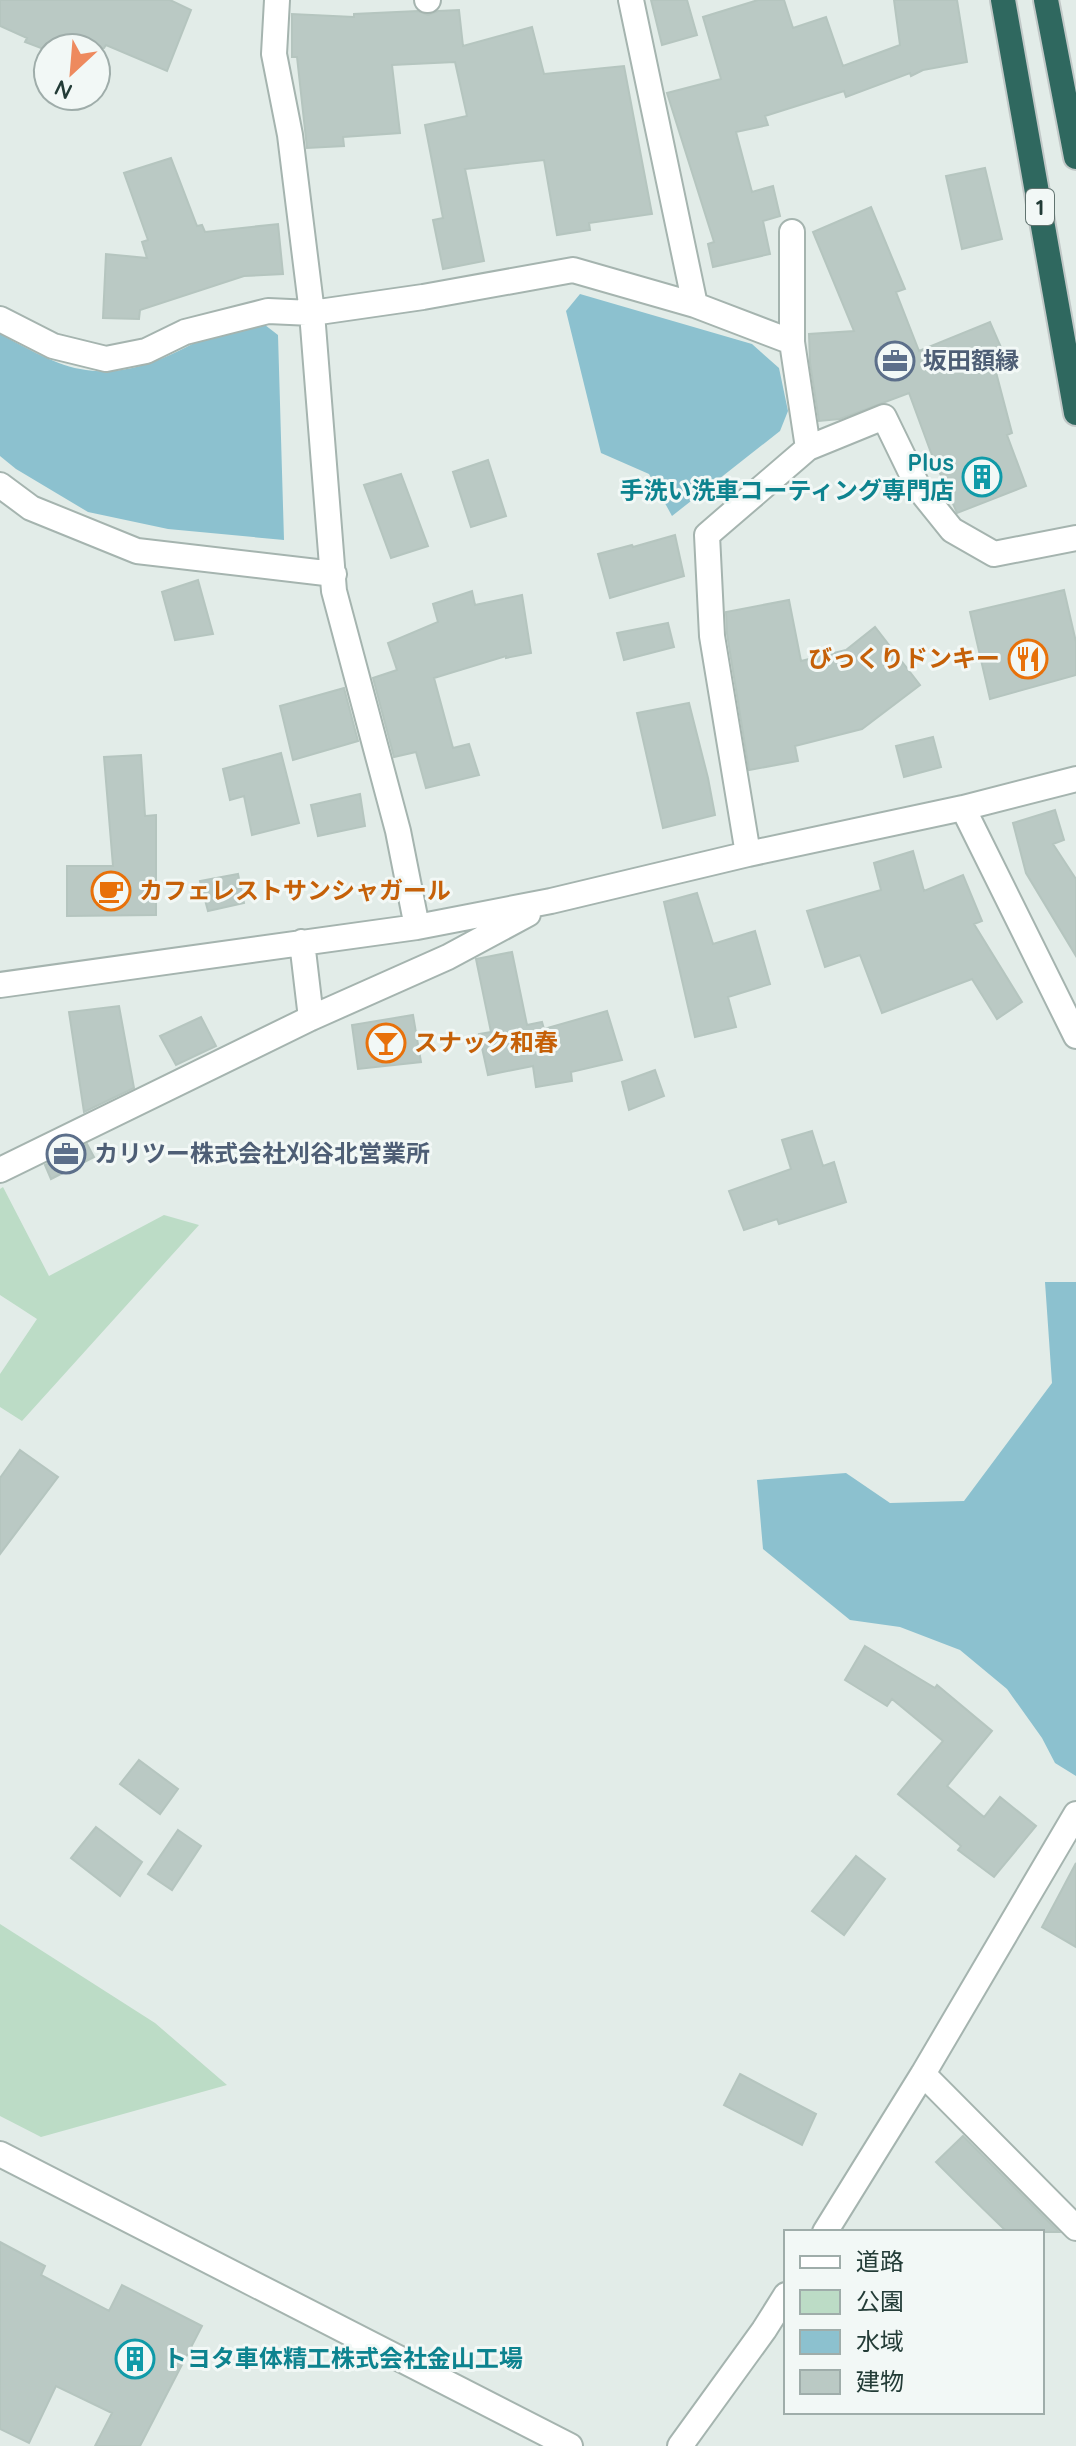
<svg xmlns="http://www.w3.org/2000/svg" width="1076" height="2446" font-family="Quicksand,'Noto Sans JP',sans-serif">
<rect width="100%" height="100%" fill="#e2ece8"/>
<path fill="#bcdcc6" d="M 3,1187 L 49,1276 L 164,1215 L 199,1225 L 22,1421 L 0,1407 L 0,1374 L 37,1319 L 0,1295 L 0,1189 Z
M 0,1924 L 155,2023 L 227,2085 L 41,2137 L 0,2116 Z"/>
<path fill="#8cc1cf" d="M 580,294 L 752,344 L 779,368 L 788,411 L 780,431 L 672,516 L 649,474 L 601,453 L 566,311 Z
M 248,312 L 278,335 L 284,540 L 168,529 L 88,512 L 16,469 L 0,456 L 0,334 C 27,348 56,366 86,370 C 145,379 200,339 248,312 Z
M 1045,1282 L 1076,1282 L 1076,1776 L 1055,1763 L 1042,1738 L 1007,1689 L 960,1650 L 900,1627 L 850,1620 L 763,1549 L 757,1480 L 846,1473 L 890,1503 L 964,1501 L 1052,1383 Z"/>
<path fill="#bac9c4" stroke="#b5c5bf" stroke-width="2" d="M 0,0 L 170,0 L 191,10 L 167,71 L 106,45 L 104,48 L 41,48 L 25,42 L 27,38 L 0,26 Z
M 651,0 L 687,0 L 697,35 L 662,45 Z
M 758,0 L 784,0 L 793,28 L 826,17 L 843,66 L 900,45 L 894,0 L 957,0 L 967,62 L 923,70 L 911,76 L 910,73 L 846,97 L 844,91 L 765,116 L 768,125 L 736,132 L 752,192 L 773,186 L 780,216 L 763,221 L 770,254 L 713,267 L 708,244 L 714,242 L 667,93 L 721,79 L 703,17 Z
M 459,10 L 463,46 L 532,27 L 544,74 L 624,66 L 652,214 L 589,223 L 590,230 L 557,235 L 544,160 L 465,169 L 484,261 L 443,269 L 433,220 L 443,218 L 425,125 L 467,116 L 455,62 L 392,65 L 400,133 L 343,137 L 344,146 L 307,148 L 297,57 L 292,57 L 292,14 L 354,17 L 354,14 L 418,11 L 428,15 L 438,11 Z
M 171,158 L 197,226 L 202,225 L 205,232 L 278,224 L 283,274 L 244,276 L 140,310 L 139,319 L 103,318 L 106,254 L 147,258 L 142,242 L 148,240 L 124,173 Z
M 985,168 L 1002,239 L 962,249 L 946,176 Z
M 871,207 L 905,289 L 896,292 L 919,351 L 990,322 L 1003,352 L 992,357 L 1012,433 L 1007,435 L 1026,486 L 957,513 L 930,450 L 909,393 L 840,419 L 819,421 L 810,363 L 809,334 L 854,331 L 813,232 Z
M 488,460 L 506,516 L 471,527 L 453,472 Z
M 401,474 L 428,546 L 391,558 L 364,485 Z
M 675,535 L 684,576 L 610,598 L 598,554 L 632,545 L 633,547 Z
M 198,580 L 213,634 L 175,640 L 162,592 Z
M 1064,590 L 1076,642 L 1076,675 L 990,699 L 970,612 Z
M 472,591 L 475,605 L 522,595 L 531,653 L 506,658 L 506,656 L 434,678 L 453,748 L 469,744 L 479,775 L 426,788 L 416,752 L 394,757 L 373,678 L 397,670 L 388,643 L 438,622 L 433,604 Z
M 789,600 L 801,661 L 846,650 L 875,627 L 920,685 L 862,729 L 795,746 L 798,761 L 749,770 L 727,634 L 726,612 Z
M 668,623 L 674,647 L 624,660 L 617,633 Z
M 344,688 L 358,741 L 293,760 L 280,706 Z
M 689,703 L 708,778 L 715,815 L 663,828 L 637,713 Z
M 933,737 L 941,767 L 904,777 L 896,746 Z
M 281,753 L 299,823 L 252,835 L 244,796 L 230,800 L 223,769 Z
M 141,755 L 145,816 L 156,815 L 156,915 L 67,916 L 67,866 L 113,866 L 104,757 Z
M 360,794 L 365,826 L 318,836 L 311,805 Z
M 1055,810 L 1064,840 L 1053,844 L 1076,879 L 1076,956 L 1026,873 L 1013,823 Z
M 913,851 L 924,891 L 963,875 L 982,921 L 974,924 L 1022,1002 L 997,1019 L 972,979 L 882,1013 L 860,955 L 825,967 L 807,911 L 881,890 L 874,863 Z
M 238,874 L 244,903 L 208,911 L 200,881 Z
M 697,893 L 713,944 L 755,931 L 770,984 L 728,997 L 736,1027 L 695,1037 L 664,902 Z
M 512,952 L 527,1025 L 542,1022 L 544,1029 L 607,1011 L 622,1060 L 571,1072 L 572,1081 L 536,1087 L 533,1066 L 488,1075 L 479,1034 L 491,1032 L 476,959 Z
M 119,1006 L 134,1088 L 84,1112 L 69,1012 Z
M 413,1015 L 421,1062 L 358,1069 L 352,1025 Z
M 201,1017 L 216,1046 L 176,1065 L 160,1036 Z
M 655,1070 L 664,1096 L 629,1110 L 622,1082 Z
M 812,1131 L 823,1166 L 834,1162 L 846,1202 L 779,1224 L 777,1219 L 744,1230 L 729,1191 L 791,1169 L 782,1140 Z
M 87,1144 L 94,1157 L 51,1179 L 45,1165 Z
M 20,1450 L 58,1477 L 0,1554 L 0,1478 Z
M 865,1646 L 935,1688 L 937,1685 L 992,1731 L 947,1786 L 984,1817 L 1000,1797 L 1036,1826 L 994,1877 L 958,1850 L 961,1846 L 898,1794 L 943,1741 L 892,1699 L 887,1706 L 845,1680 Z
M 139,1760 L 178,1789 L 160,1814 L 120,1784 Z
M 96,1827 L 142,1862 L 120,1896 L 71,1858 Z
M 178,1830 L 201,1846 L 172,1890 L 148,1874 Z
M 856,1856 L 885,1879 L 844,1935 L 812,1911 Z
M 1076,1863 L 1076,1947 L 1042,1927 Z
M 740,2074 L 816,2114 L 802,2145 L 724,2105 Z
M 963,2136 L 1059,2232 L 1007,2232 L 966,2192 L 936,2162 Z
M 0,2242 L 45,2266 L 41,2275 L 109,2311 L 122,2285 L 202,2326 L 140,2446 L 95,2446 L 112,2413 L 56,2386 L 29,2443 L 0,2429 Z"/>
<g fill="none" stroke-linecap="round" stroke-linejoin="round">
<defs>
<path id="minor" d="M 427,0 L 428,0
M 631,0 L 695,305
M 792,232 L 792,342
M 0,319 L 53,346 L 106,359 L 146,351 L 185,332 L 268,311 L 312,313 L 290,135 L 274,54 L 277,0
M 808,448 L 884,417 L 919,489 L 952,530 L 994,554 L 1076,538
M 0,485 L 31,508 L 137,551 L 334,574
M 963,808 L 1076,1036
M 417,927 L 398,831 L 334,591 L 312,313 L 423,297 L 573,270 L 695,305 L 792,342 L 808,448 L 707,535 L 712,636 L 748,854
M 302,942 L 311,1018
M 0,985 L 417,927 L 551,901 L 748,854 L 963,808 L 1076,779
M 0,1170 L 311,1018 L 448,957 L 528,914
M 923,2074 L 1076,2228
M 0,2154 L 570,2446
M 825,2232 L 923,2074 L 1076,1814
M 680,2446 L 764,2330 L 786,2295"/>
<path id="highway" d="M 1003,0 L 1076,413
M 1046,0 L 1076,157"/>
</defs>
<use href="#minor" stroke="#a5b4af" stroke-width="28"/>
<use href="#highway" stroke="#c1c8c7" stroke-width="28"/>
<use href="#minor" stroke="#fff" stroke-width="24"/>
<use href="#highway" stroke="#2f685f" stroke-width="24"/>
</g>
<defs>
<symbol id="office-ring" viewBox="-11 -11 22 22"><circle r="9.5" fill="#f2f8f6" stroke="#5c6f8a" stroke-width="1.5"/><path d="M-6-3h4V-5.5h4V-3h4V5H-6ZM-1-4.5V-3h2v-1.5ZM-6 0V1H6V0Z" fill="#5c6f8a"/></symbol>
<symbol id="building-ring" viewBox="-11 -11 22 22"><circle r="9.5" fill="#f2f8f6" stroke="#0f9aa8" stroke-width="1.5"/><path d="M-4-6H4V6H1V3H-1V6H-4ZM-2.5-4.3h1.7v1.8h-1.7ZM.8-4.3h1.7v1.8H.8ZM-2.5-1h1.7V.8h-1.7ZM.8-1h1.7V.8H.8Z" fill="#0f9aa8"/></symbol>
<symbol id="restaurant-ring" viewBox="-11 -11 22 22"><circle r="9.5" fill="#f2f8f6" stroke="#e8710a" stroke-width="1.5"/><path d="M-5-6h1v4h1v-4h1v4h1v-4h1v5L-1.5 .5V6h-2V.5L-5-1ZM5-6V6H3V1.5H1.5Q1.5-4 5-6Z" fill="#e8710a"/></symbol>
<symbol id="cafe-ring" viewBox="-11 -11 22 22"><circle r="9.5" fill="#f2f8f6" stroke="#e8710a" stroke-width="1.5"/><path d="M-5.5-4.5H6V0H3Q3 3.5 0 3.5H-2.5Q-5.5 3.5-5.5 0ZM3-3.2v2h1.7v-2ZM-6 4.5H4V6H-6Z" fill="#e8710a"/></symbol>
<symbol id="bar-ring" viewBox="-11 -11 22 22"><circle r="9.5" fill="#f2f8f6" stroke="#e8710a" stroke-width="1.5"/><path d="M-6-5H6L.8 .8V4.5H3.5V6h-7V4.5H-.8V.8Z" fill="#e8710a"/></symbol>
</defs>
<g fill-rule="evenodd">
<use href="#office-ring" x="873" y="339" width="44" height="44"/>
<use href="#building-ring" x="960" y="455" width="44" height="44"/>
<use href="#restaurant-ring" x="1006" y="637" width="44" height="44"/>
<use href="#cafe-ring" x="89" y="869" width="44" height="44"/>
<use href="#bar-ring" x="364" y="1021" width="44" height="44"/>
<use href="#office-ring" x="44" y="1132" width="44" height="44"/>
<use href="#building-ring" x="113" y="2337" width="44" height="44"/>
</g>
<g text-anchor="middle" stroke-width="6" stroke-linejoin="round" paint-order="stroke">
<rect fill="#f2f8f6" stroke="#617470" stroke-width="2" x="1026" y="189" width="28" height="36" rx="6"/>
<g font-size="22" font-weight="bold" fill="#233c37">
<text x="1040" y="215">1</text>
</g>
<g font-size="24" font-weight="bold" fill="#4e5e75" stroke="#f2f8f6" text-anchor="start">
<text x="923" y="369">坂田額縁</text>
<text x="94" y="1162">カリツー株式会社刈谷北営業所</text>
</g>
<g font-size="24" font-weight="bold" fill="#0d838f" stroke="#f2f8f6" text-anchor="end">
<text x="954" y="471">Plus<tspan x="954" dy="28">手洗い洗車コーティング専門店</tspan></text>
<text x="163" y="2367" text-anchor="start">トヨタ車体精工株式会社金山工場</text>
</g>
<g font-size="24" font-weight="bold" fill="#c56008" stroke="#f2f8f6" text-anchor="start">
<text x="1000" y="667" text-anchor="end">びっくりドンキー</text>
<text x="139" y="899">カフェレストサンシャガール</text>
<text x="414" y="1051">スナック和春</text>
</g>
</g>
<rect x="784" y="2230" width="260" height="184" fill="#f2f8f6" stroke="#9fadaa" stroke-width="2"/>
<rect x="800" y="2256" width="40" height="12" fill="#ffffff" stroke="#9fadaa" stroke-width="2"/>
<text x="856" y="2270" font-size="24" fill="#233c37">道路</text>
<rect x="800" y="2290" width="40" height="24" fill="#bcdcc6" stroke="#9fadaa" stroke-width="2"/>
<text x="856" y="2310" font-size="24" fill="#233c37">公園</text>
<rect x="800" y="2330" width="40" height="24" fill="#8cc1cf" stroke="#9fadaa" stroke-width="2"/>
<text x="856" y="2350" font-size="24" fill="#233c37">水域</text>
<rect x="800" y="2370" width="40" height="24" fill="#bac9c4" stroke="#9fadaa" stroke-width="2"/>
<text x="856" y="2390" font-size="24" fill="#233c37">建物</text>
<g transform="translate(72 72) rotate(206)"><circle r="38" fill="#f2f8f6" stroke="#9fadaa" stroke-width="2"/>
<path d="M0-6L14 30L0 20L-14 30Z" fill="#ee8a5e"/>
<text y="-12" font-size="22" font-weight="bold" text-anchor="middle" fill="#233c37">N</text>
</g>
</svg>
